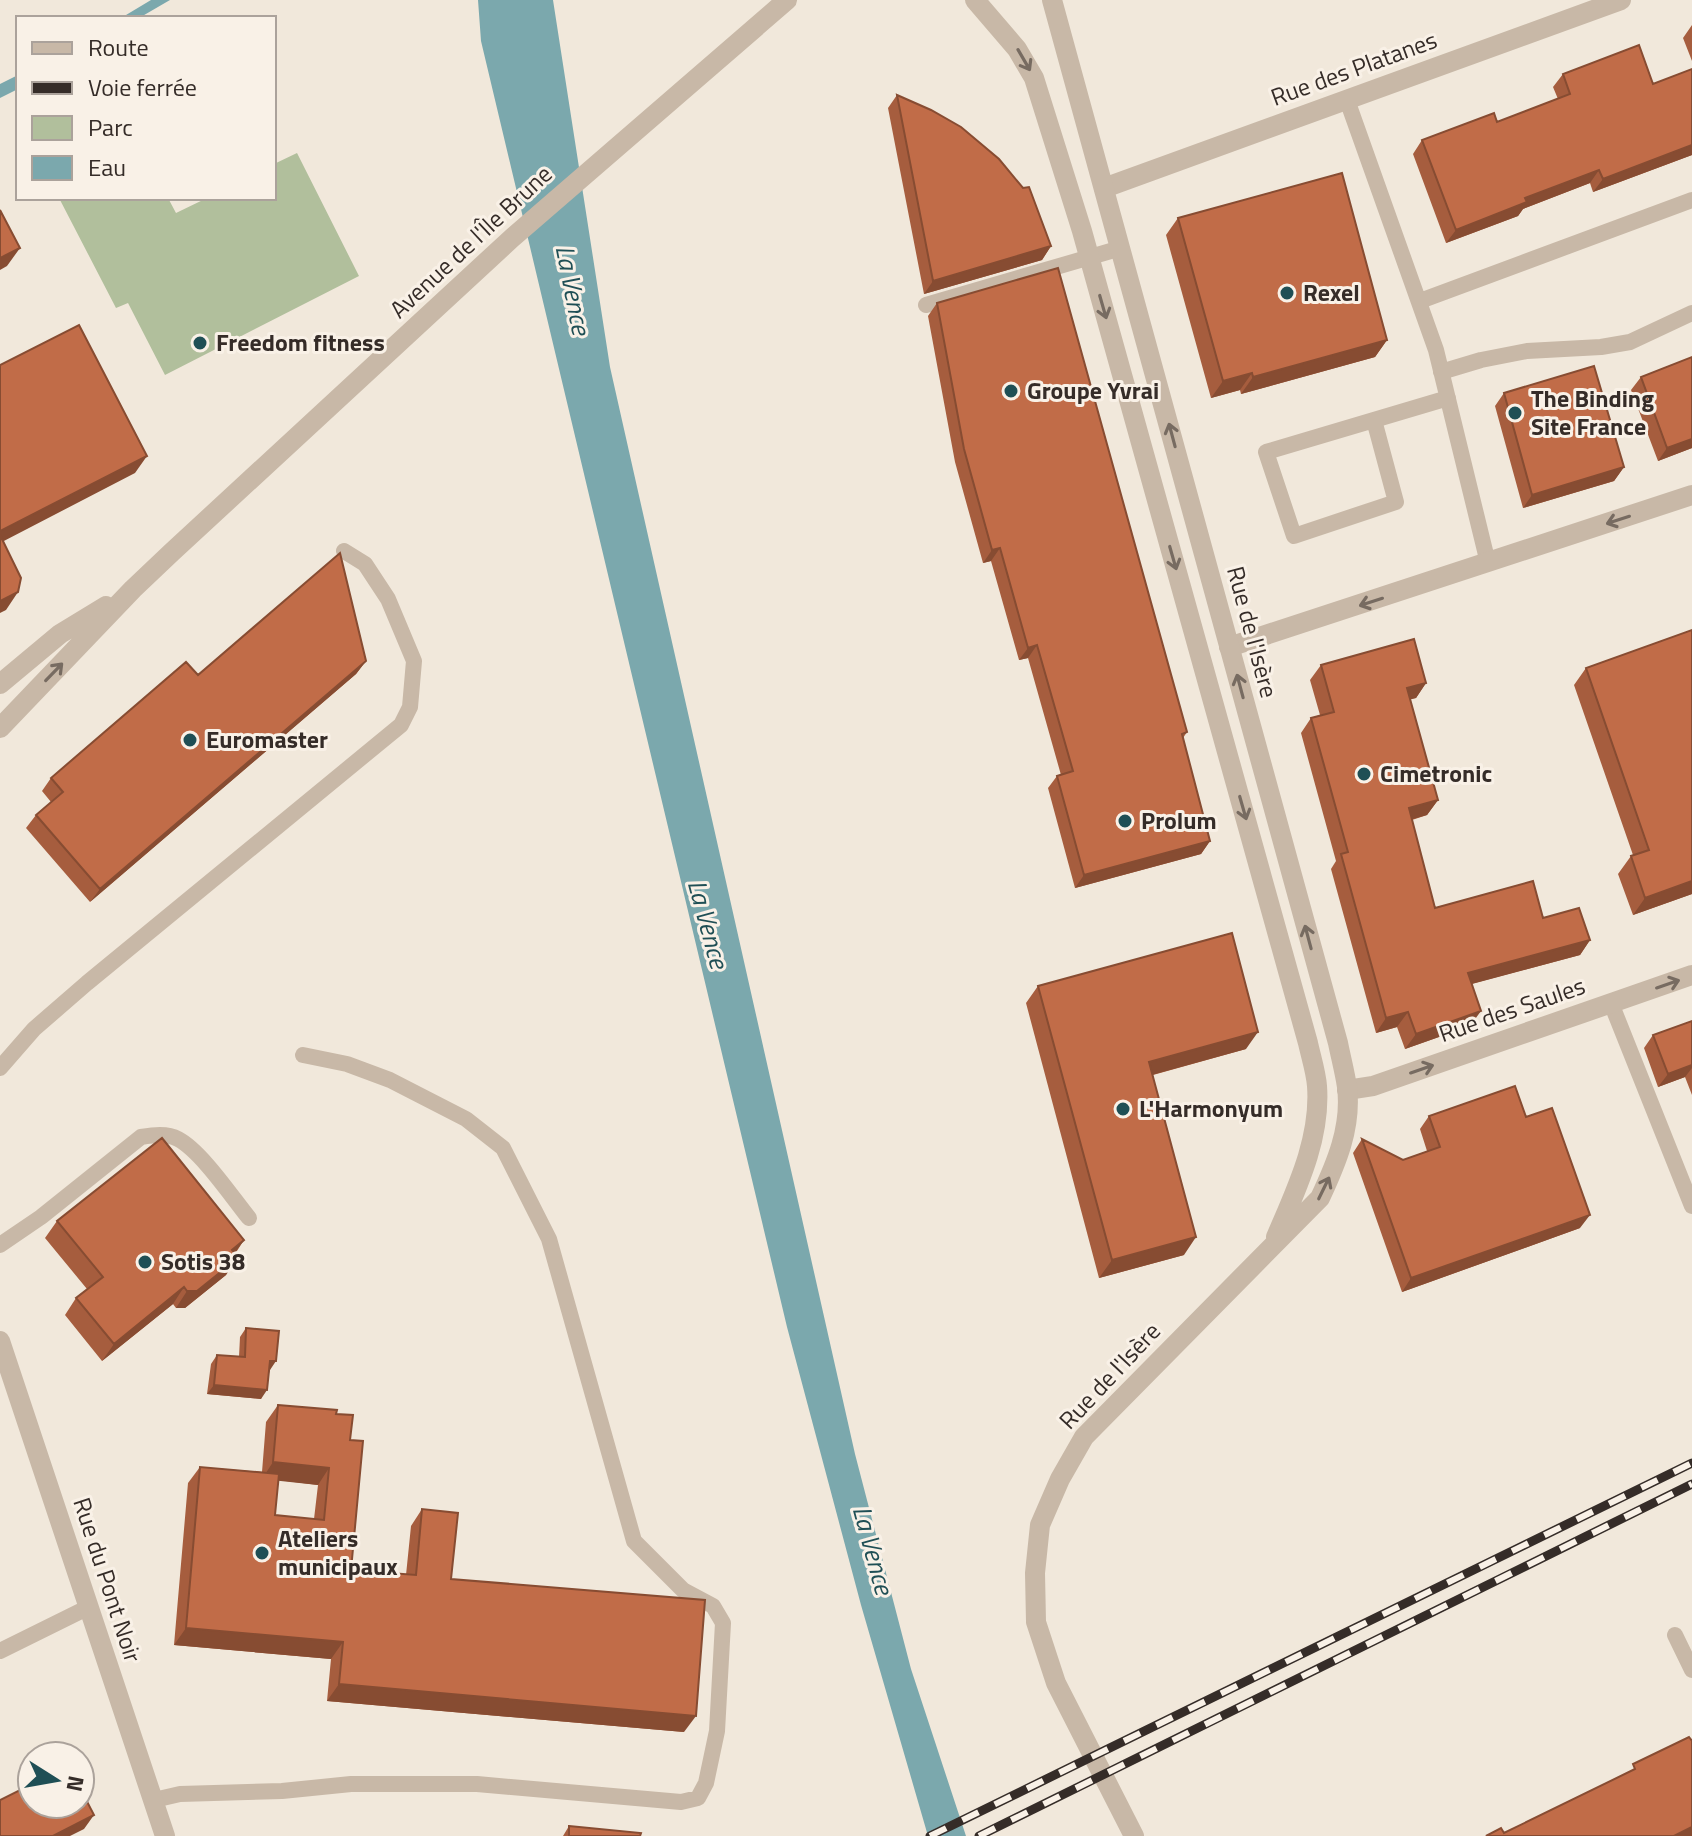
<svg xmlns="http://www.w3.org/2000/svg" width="1692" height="1836" font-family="'Titillium Web',sans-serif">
<rect width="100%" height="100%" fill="#f1e8db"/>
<path fill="#b1bf9c" d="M 297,153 L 359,276 L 165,375 L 128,303 L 116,308 L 59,198 L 168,198 L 176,213 L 207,198 L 274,198 L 274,164 Z"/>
<path fill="#7ba8ad" d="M 151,0 L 170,0 L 139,18 L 121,18 Z
M 478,0 L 553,0 L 610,367 L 855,1454 L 911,1669 L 966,1836 L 928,1836 L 861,1605 L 787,1327 L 481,41 Z
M 18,75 L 18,89 L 0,98 L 0,84 Z"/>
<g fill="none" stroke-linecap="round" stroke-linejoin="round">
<path stroke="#c8b8a7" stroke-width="16" d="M 1347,100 L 1436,350 L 1488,563
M 1420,301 L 1692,200
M 926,305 L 1121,248
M 1441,372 L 1481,360 L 1527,351 L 1601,347 L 1630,342 L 1692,313
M 1374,420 L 1396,502 L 1294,536 L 1266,452 L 1448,398
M 1611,1003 L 1692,1206
M 0,1068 L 34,1029 L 87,983 L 401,725 L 410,707 L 414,661 L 388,599 L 365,564 L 344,551
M 0,1245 L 41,1217 L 141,1137 C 153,1135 167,1133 178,1139 C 201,1151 232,1197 249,1218
M 1675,1635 L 1692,1670
M 0,1651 L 89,1607
M 154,1800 L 180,1794 L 282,1791 L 351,1784 L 477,1784 L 681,1802 L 698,1798 L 706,1783 L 717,1731 L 723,1623 L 713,1606 L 683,1590 L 634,1541 L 549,1239 L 503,1148 L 466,1119 L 390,1080 L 347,1064 L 303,1055"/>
<path stroke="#c8b8a7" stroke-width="20" d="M 1104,188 L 1621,0
M 1229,647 L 1692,495
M 1347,1090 L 1373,1086 L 1692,975
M 0,1341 L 165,1836"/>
<path stroke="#c8b8a7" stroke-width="20" d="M 975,0 L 1017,49 L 1034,78 L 1082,231 L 1308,1043 C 1311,1057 1316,1072 1317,1086 C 1321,1139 1296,1190 1276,1237
M 1052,0 L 1338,1043 C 1341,1058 1345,1073 1347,1087 C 1352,1127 1336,1164 1320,1198 L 1084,1437 L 1060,1479 L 1040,1525 L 1035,1573 L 1036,1622 L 1056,1683 L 1134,1836
M 0,684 L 60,634 L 106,606
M 0,728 L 133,589 L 172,552 L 512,238 L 787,0"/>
<defs>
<path id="rail" d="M 930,1836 L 1692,1463
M 979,1836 L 1692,1484"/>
</defs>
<use href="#rail" stroke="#352c28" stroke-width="9"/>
<use href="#rail" stroke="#f9f1e7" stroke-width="6" stroke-dasharray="18" stroke-linecap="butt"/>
</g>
<path fill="#a65d3e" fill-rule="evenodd" d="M 1692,25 L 1692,61 L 1683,38 Z
M 1692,69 L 1692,155 L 1593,192 L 1590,183 L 1523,209 L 1518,216 L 1446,243 L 1413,154 L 1422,140 L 1497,122 L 1558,99 L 1553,87 L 1563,74 L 1653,84 Z
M 897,95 L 1051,246 L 1042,260 L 924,294 L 888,108 Z
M 1178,218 L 1387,340 L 1375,357 L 1241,394 L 1240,390 L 1211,398 L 1166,235 Z
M 937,303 L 1187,732 L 1183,738 L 1210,841 L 1201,854 L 1075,888 L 1048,788 L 1057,776 L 1061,775 L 1028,658 L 1019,660 L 991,561 L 983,563 L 955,462 L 928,316 Z
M 1692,357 L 1692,448 L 1658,461 L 1631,390 L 1641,377 Z
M 1504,393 L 1624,467 L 1614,481 L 1523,508 L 1495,406 Z
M 1692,630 L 1692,894 L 1633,915 L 1618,874 L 1631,856 L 1633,855 L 1574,685 L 1586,668 Z
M 366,661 L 356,674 L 90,902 L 26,828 L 36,815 L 51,802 L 42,791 L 51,778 L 198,675 Z
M 1321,665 L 1426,683 L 1416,698 L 1410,699 L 1438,800 L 1427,815 L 1412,820 L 1435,908 L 1543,918 L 1590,940 L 1580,955 L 1471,984 L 1470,1026 L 1405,1049 L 1397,1027 L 1376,1033 L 1331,869 L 1336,861 L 1301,733 L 1311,718 L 1320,715 L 1310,680 Z
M 1038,986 L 1246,1049 L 1153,1075 L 1184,1255 L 1099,1278 L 1026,1003 Z
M 1692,1021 L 1692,1095 L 1685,1077 L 1658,1087 L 1644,1048 L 1653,1035 Z
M 1429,1116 L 1526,1117 L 1580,1228 L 1402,1292 L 1353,1153 L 1362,1139 L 1403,1160 L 1427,1151 L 1420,1129 Z
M 57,1221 L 244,1240 L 235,1254 L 226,1275 L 185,1308 L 176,1308 L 173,1304 L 102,1361 L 65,1315 L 76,1298 L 87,1289 L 45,1238 Z
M 246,1328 L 270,1370 L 261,1399 L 207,1394 L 211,1364 L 217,1355 L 239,1357 L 240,1337 Z
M 278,1405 L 336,1414 L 350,1440 L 351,1570 L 406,1575 L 411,1526 L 422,1509 L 451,1579 L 684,1732 L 327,1701 L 331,1659 L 174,1645 L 188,1483 L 200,1467 L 262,1472 L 266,1422 ZM 278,1480 L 318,1485 L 314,1519 L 275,1515 Z
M 569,1826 L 640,1836 L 563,1836 Z"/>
<path fill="#874c32" d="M 1692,145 L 1692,155 L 1593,192 L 1603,179 Z
M 1599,170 L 1590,183 L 1523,209 L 1518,216 L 1446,243 L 1456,230 L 1525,198 Z
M 1051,246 L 1042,260 L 924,294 L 933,281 Z
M 20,248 L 7,266 L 0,270 L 0,258 Z
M 1387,340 L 1375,357 L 1241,394 L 1253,377 Z
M 1252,373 L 1240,390 L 1211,398 L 1223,381 Z
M 1692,439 L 1692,448 L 1658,461 L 1667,448 Z
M 147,456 L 135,473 L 0,543 L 0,531 Z
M 1624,467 L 1614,481 L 1523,508 L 1532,495 Z
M 1000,548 L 991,561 L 983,563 L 992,550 Z
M 18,592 L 6,610 L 0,613 L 0,601 Z
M 1037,645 L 1028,658 L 1019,660 L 1028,648 Z
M 366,661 L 356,674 L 90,902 L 100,889 Z
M 1426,683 L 1416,698 L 1396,703 L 1407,688 Z
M 1438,800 L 1427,815 L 1399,823 L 1409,808 Z
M 1210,841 L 1201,854 L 1075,888 L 1084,875 Z
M 1692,881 L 1692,894 L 1633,915 L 1645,898 Z
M 1590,940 L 1580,955 L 1457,988 L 1468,973 Z
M 1481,1011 L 1470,1026 L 1405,1049 L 1416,1034 Z
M 1408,1012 L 1397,1027 L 1376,1033 L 1386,1018 Z
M 1258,1032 L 1246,1049 L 1137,1079 L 1149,1062 Z
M 1692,1065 L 1692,1068 L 1685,1077 L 1658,1087 L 1668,1074 Z
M 1590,1215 L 1580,1228 L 1402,1292 L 1411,1278 Z
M 1196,1237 L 1184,1255 L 1099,1278 L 1112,1260 Z
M 244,1240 L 232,1257 L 232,1250 Z
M 238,1258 L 226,1275 L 185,1308 L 176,1308 L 187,1291 Z
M 184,1287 L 173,1304 L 102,1361 L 114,1344 Z
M 270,1361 L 276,1361 L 270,1370 L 264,1370 Z
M 214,1385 L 267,1390 L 261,1399 L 207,1394 Z
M 273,1462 L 329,1468 L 318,1485 L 262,1479 Z
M 186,1628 L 343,1642 L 331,1659 L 174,1645 Z
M 339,1684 L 696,1716 L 684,1732 L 327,1701 Z
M 94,1815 L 84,1829 L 70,1836 L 53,1836 Z
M 1692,1827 L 1692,1836 L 1674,1836 Z"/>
<path fill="#c16c48" stroke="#874c32" stroke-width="2" d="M 1639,45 L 1653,84 L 1692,69 L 1692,145 L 1603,179 L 1599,170 L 1525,198 L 1527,202 L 1456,230 L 1422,140 L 1494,113 L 1497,122 L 1570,94 L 1563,74 Z
M 897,95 L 931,110 L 961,127 L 999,159 L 1023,188 L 1029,187 L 1051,246 L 933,281 Z
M 1342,173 L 1387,340 L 1253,377 L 1252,373 L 1223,381 L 1178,218 Z
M 0,210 L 20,248 L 0,258 Z
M 1058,268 L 1187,732 L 1182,734 L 1210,841 L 1084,875 L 1057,776 L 1073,771 L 1037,645 L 1028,648 L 1000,548 L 992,550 L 964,449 L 937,303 Z
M 79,325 L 147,456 L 0,531 L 0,365 Z
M 1692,357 L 1692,439 L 1667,448 L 1641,377 Z
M 1594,366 L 1624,467 L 1532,495 L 1504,393 Z
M 0,535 L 21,578 L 18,592 L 0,601 Z
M 340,553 L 366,661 L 100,889 L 36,815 L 63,792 L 51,778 L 186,662 L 198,675 Z
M 1692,630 L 1692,881 L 1645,898 L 1631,856 L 1649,850 L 1586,668 Z
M 1414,639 L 1426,683 L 1407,688 L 1438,800 L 1409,808 L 1435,908 L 1533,881 L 1543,918 L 1579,908 L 1590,940 L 1468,973 L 1481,1011 L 1416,1034 L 1408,1012 L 1386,1018 L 1341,854 L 1348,852 L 1311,718 L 1334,712 L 1321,665 Z
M 1232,933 L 1258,1032 L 1149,1062 L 1196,1237 L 1112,1260 L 1038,986 Z
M 1692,1021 L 1692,1065 L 1668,1074 L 1653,1035 Z
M 1515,1086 L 1526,1117 L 1552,1108 L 1590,1215 L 1411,1278 L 1362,1139 L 1403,1160 L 1440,1147 L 1429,1116 Z
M 162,1138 L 244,1240 L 232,1250 L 238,1258 L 197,1291 L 187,1291 L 184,1287 L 114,1344 L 76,1298 L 103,1277 L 57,1221 Z
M 246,1328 L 279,1331 L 276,1361 L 270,1361 L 267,1390 L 214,1385 L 217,1355 L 245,1357 Z
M 278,1405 L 337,1410 L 336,1414 L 353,1415 L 350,1440 L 363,1441 L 351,1570 L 416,1575 L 422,1509 L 458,1513 L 451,1579 L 705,1600 L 696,1716 L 339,1684 L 343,1642 L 186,1628 L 200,1467 L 279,1474 L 275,1515 L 324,1520 L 329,1468 L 273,1462 Z
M 1689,1737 L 1692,1741 L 1692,1827 L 1674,1836 L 1486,1836 L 1501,1828 L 1504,1833 L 1635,1769 L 1633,1764 Z
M 32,1784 L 32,1804 L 80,1804 L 80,1788 L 94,1815 L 53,1836 L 0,1836 L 0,1800 Z
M 569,1826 L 641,1833 L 640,1836 L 569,1836 Z"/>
<defs><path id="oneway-shaft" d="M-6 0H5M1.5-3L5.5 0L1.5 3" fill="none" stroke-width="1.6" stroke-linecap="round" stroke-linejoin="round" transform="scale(2)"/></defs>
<g stroke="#776b61">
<use href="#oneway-shaft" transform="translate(1024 60) rotate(60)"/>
<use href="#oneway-shaft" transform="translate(1103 307) rotate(74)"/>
<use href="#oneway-shaft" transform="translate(1172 435) rotate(-105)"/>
<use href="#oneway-shaft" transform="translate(1618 520) rotate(162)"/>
<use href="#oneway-shaft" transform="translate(1173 558) rotate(74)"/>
<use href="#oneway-shaft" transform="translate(1371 602) rotate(162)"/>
<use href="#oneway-shaft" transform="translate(54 672) rotate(-46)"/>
<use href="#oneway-shaft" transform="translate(1240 686) rotate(-105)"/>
<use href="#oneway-shaft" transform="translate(1243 808) rotate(74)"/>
<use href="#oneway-shaft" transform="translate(1308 937) rotate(-105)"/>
<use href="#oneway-shaft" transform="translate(1668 984) rotate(-19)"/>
<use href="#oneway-shaft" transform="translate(1422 1069) rotate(-19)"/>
<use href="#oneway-shaft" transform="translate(1324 1188) rotate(-64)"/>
</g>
<g fill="#1f4f55" stroke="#f9f1e7" stroke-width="3">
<circle cx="1287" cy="293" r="8"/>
<circle cx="200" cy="343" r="8"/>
<circle cx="1011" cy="391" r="8"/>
<circle cx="1515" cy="413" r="8"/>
<circle cx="190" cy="740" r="8"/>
<circle cx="1364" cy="774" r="8"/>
<circle cx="1125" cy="821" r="8"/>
<circle cx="1123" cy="1109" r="8"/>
<circle cx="145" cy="1262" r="8"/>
<circle cx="262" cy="1553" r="8"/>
</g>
<g text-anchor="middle" stroke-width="6" stroke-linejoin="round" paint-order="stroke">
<g font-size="24" fill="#352c28" stroke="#f9f1e7">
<text transform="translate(1354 69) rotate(-20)" y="8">Rue des Platanes</text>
<text transform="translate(471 242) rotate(-43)" y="8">Avenue de l'Île Brune</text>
<text transform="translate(1252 632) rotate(75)" y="8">Rue de l'Isère</text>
<text transform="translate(1512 1010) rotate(-19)" y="8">Rue des Saules</text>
<text transform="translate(1110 1376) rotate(-47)" y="8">Rue de l'Isère</text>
<text transform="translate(107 1580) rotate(72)" y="8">Rue du Pont Noir</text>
</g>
<g font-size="24" font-weight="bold" fill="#352c28" stroke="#f9f1e7" text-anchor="start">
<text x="1303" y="301">Rexel</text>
<text x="216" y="351">Freedom fitness</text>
<text x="1027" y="399">Groupe Yvrai</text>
<text x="1531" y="407">The Binding<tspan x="1531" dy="28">Site France</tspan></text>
<text x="206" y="748">Euromaster</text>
<text x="1380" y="782">Cimetronic</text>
<text x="1141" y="829">Prolum</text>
<text x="1139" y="1117">L'Harmonyum</text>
<text x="161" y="1270">Sotis 38</text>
<text x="278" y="1547">Ateliers<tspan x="278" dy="28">municipaux</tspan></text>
</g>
<g font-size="26" font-style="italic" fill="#1f4f55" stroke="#f9f1e7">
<text transform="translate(573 290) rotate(79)" y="9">La Vence</text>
<text transform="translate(708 924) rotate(75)" y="9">La Vence</text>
<text transform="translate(873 1550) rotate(75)" y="9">La Vence</text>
</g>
</g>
<rect x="16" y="16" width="260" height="184" fill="#f9f1e7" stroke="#aba29b" stroke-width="2"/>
<rect x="32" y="42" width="40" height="12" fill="#c8b8a7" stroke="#aba29b" stroke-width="2"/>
<text x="88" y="56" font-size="24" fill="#352c28">Route</text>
<rect x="32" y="82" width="40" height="12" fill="#352c28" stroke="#aba29b" stroke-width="2"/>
<text x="88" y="96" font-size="24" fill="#352c28">Voie ferrée</text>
<rect x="32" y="116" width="40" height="24" fill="#b1bf9c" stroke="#aba29b" stroke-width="2"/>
<text x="88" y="136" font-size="24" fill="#352c28">Parc</text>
<rect x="32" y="156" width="40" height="24" fill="#7ba8ad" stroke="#aba29b" stroke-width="2"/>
<text x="88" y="176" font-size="24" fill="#352c28">Eau</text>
<g transform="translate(56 1780) rotate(101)"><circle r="38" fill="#f9f1e7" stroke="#aba29b" stroke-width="2"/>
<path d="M0-6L14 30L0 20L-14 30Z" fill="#1f4f55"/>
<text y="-12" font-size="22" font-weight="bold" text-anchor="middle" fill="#352c28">N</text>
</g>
</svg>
